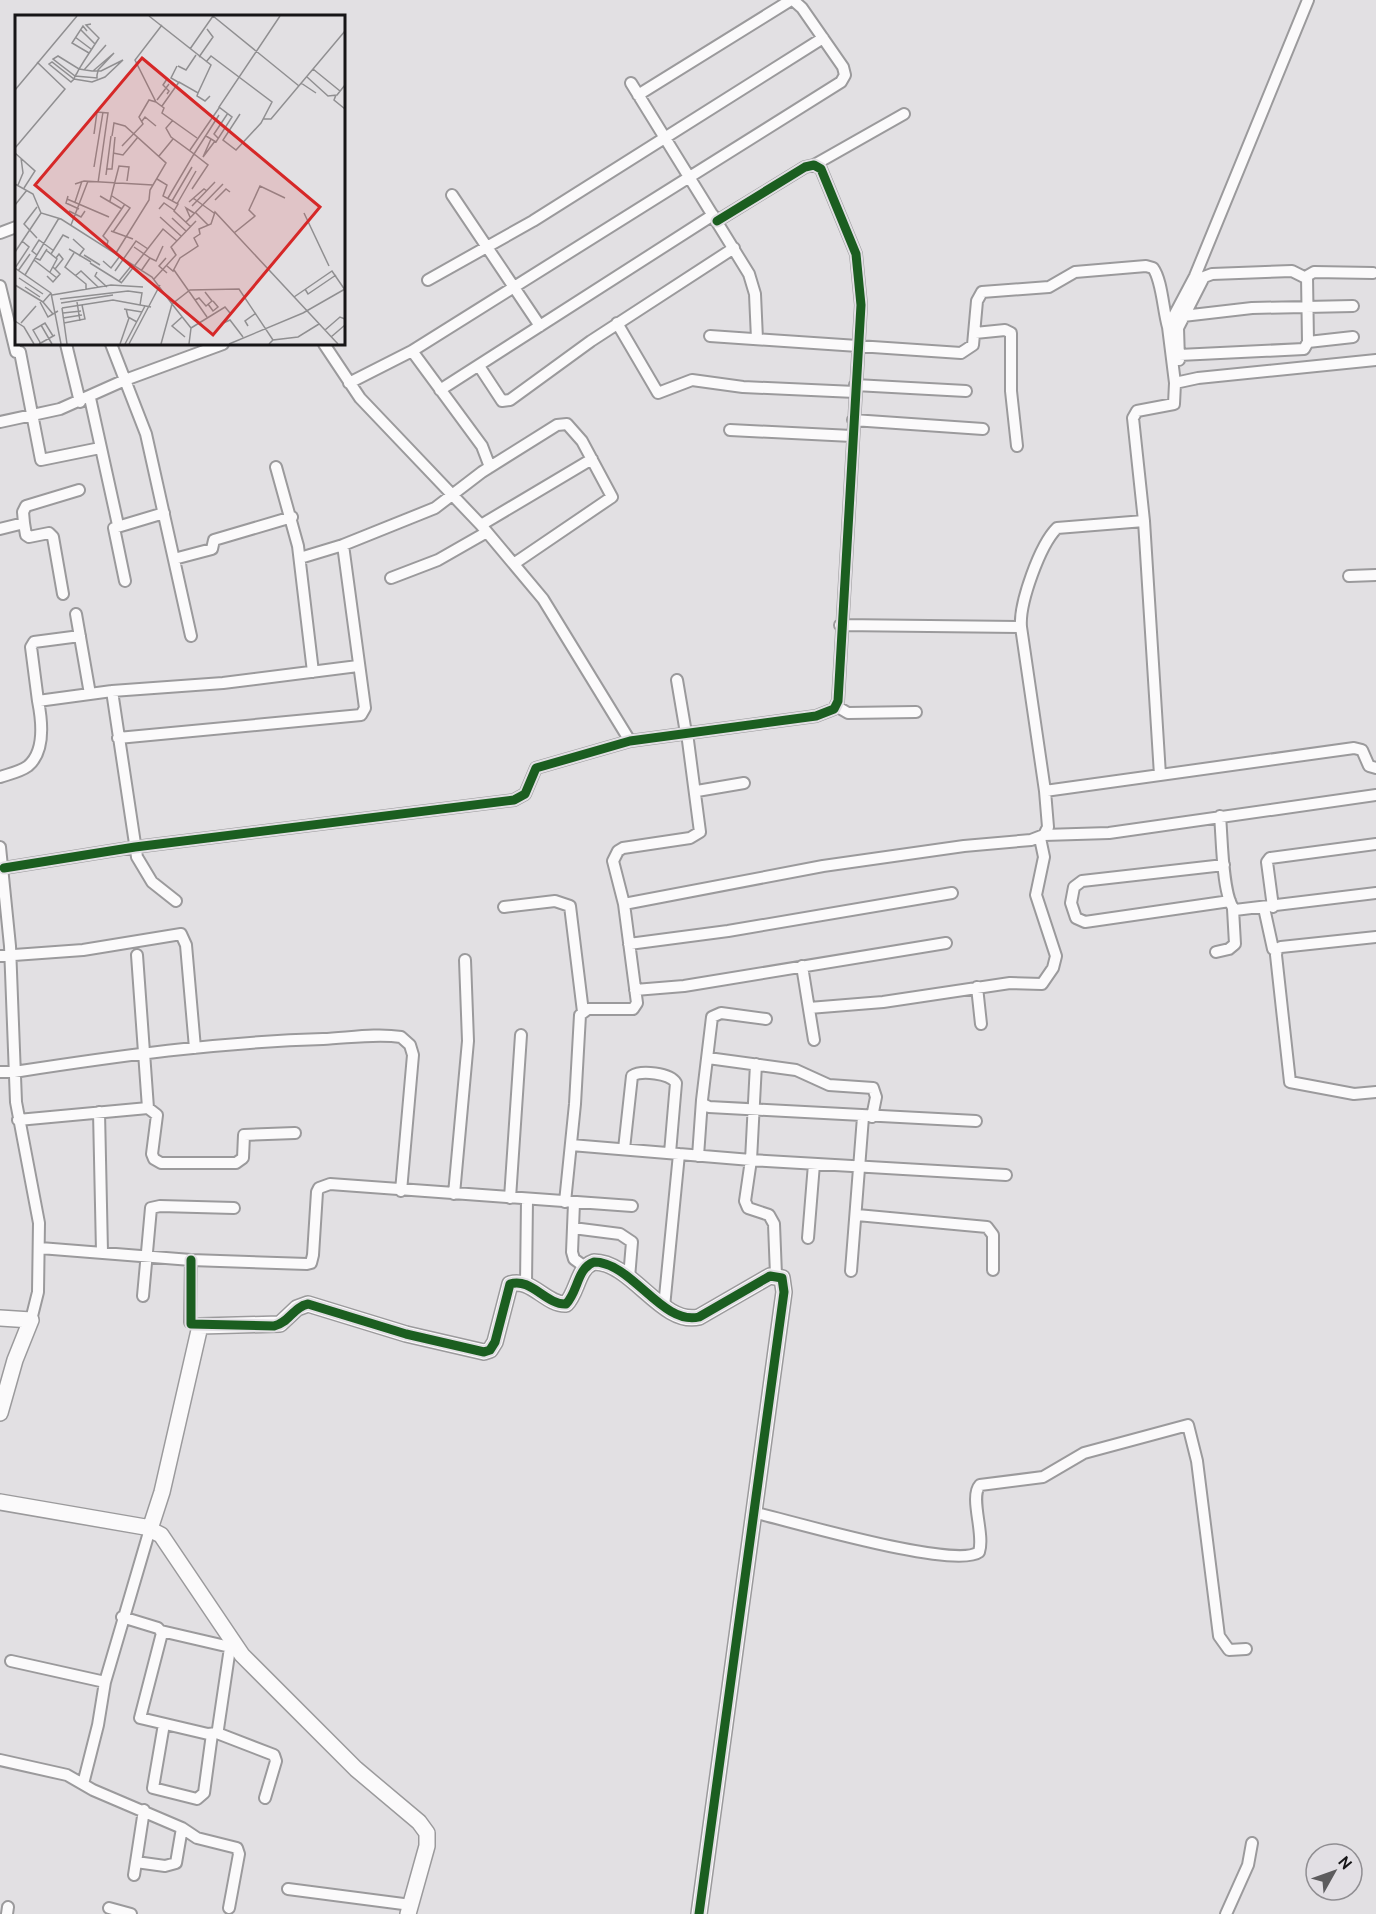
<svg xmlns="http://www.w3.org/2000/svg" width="1376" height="1914" font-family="Cabin,sans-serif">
<rect width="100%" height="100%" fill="#e2e0e3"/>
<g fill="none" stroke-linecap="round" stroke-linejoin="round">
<defs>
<path id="street" d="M 631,83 L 749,274 L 755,294 L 757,339
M 638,95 L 791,0
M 814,165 L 904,114
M 452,195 L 540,326
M 0,233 L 16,227
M 428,280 L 533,221 L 823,38
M 0,286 L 16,352
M 1183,316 L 1252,308 L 1353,306
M 617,323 L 658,393 L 692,380 L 743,387 L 855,392
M 975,333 L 1005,330 L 1011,333 L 1011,391 L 1017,446
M 710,336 L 961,353 L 973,345 L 977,301 L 982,292 L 1049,287 L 1075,272 L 1146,266 L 1153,268 C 1162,280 1163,310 1168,327
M 1308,342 L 1353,337
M 66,344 L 80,402
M 111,344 L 146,434 L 191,636
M 324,344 L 360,398 L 481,525 L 543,599 L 630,741
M 412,351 L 482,446 L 490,467
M 20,352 L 41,460 L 100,448
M 1179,355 L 1304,349 L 1308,342 L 1307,276 L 1314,272 L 1373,273
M 1179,360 L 1178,328 L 1204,277 L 1212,274 L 1292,271 L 1306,278
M 479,366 L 502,401 L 510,400 L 591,341 L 734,248
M 349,383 L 412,351 L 841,82 L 845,75 L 843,67 L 802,8 L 793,0
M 1175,383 L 1198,378 L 1376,360
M 855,385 L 966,391
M 440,390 L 713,215
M 90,398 L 118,525
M 853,420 L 983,429
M 0,422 L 60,409 L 125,380 L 223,344
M 730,430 L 852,436
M 276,467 L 298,546 L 313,672
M 24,523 L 26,535 L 29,537 L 49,533 L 53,537 L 63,594
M 481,525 L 592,459
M 0,529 L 24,523 L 23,512 L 26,506 L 79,490
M 300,558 L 343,545 L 435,508 L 482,472 L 557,425 L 567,424 L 582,441 L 612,497 L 515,563
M 174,559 L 212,549 L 214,540 L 292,517
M 1349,576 L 1376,575
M 391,578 L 438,560 L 487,532
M 125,581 L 114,528 L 164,513
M 76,614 L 90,694
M 840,625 L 1021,627
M 677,680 L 686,733
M 112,691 L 137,857 L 152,882 L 176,901
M 38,701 L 31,647 L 34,642 L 80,636
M 836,706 L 848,713 L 916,712
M 118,738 L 361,715 L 365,708 L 343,545
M 1160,775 L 1144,521 L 1133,418 L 1137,411 L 1174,404 L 1175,383 L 1168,327 L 1195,276 L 1308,0
M 0,777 C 9,774 20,772 28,766 C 45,752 42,721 38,701 L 112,691 L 223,683 L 358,666
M 697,791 L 744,783
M 1045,791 L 1354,748 L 1362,750 L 1369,766 L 1376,768
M 1220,816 C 1222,835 1222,898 1235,910 L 1376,893
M 1044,835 L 1109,833 L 1376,795
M 0,847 L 10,946 L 16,1102 L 39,1223 L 38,1292 L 31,1320
M 1224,865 L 1082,881 L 1074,887 L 1071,903 L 1076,918 L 1085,922 L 1230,901
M 4,868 L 135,847 L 514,800 L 525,794 L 536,768 L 630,741 L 816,716 L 834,709 L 838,701 L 861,305 L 856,254 L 821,169 L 814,165 L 805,167 L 717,221
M 624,904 L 823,866 L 964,846 L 1031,840 L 1044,835 L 1048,827 L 1045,791 L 1021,627 C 1019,603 1040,545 1057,528 L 1144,521
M 504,907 L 555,901 L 570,906 L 583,1012
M 1273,907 L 1267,862 L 1270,858 L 1376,844
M 1264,908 L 1273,949
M 1376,937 L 1281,947 L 1277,949 L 1276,955 L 1290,1082 L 1354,1094 L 1376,1092
M 629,944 L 728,931 L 952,893
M 1216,952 L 1229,949 L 1235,944 L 1233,909
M 137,955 L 148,1108
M 0,956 L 83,950 L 181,934 L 186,945 L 195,1048
M 802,966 L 814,1040
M 977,987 L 981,1024
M 635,990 L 684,986 L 946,943
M 809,1008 L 883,1002 L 1010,983 L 1042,984 L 1053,968 L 1056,956 L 1036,895 L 1044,857 L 1040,838
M 708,1058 L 796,1070 L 829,1085 L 873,1088 L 876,1097 L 872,1117
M 756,1064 L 751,1160 L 745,1201 L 748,1208 L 769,1215 L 774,1224 L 776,1275
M 0,1072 L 14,1072 C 117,1056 219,1042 323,1039 C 348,1038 376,1033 401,1037 L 410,1045 L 413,1055 L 401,1191
M 703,1104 L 709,1107 L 976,1121
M 99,1112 L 102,1252
M 18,1120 L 148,1108 L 157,1115 L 152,1154 L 154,1159 L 161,1163 L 236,1163 L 243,1158 L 244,1135 L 295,1133
M 571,1145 L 751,1160 L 1006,1175
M 624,1149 L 632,1076 C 641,1070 670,1073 676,1083 L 670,1153
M 698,1156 L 702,1100 L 712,1017 L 721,1013 L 766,1019
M 454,1194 L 468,1041 L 465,960
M 510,1198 L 521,1035
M 565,1202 L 575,1104 L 580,1015 L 588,1009 L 633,1009 L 637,1003 L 624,904 L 613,861 L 618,851 L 623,848 L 690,838 L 700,832 L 687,733
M 574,1203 L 572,1252 L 574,1259 L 585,1267
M 857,1215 L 987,1227 L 993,1235 L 993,1270
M 573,1228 L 620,1234 L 632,1242 L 629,1278
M 808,1238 L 814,1164
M 40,1248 L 191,1260 L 307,1264 L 311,1263 L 313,1255 L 317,1192 L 319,1188 L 330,1184 L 632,1206
M 191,1260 L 190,1322 L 200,1326
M 851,1271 L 863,1117
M 526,1284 L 527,1200
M 143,1296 L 151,1208 L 160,1206 L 234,1208
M 664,1307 L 679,1154
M 756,1513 C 791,1521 956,1570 979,1552 C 985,1534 969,1497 980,1485 L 1043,1477 L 1084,1453 L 1188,1425 L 1197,1461 L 1219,1636 L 1229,1650 L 1246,1649
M 122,1617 L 158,1628 L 162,1633 L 140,1718 L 208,1734 L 217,1733 L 218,1729 L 231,1641
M 161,1631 L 230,1647
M 11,1661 L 105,1682
M 164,1724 L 153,1788 L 197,1799 L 204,1793 L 212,1734
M 217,1733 L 274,1755 L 276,1761 L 265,1798
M 0,1760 L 67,1775 L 93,1790 L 182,1828 L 197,1838 L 237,1848 L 239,1854 L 229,1908
M 83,1784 L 98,1725 L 105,1682 L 150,1529
M 136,1862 L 165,1866 L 176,1863 L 182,1828
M 134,1875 L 144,1810
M 288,1889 L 411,1905
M 109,1908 L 131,1914
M 7,1914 L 8,1907
M 1226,1914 L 1248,1865 L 1252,1843"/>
<path id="secondary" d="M 0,1318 L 31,1320 L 15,1360 L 0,1413
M 0,1502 L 145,1527 L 161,1535 L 242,1655 L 356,1769 L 419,1822 L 427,1833 L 427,1846 L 408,1914
M 150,1529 L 162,1492 L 200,1326 L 280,1324 L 297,1308 L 308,1304 L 406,1334 L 484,1352 L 490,1350 L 495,1342 L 510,1284 C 531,1277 546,1305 566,1304 C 578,1292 577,1268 594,1262 C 632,1262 662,1326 699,1317 L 770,1276 L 782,1278 L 784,1292 L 699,1914"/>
</defs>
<use href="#street" stroke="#9b9a9c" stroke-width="14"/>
<use href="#secondary" stroke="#9b9a9c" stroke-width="18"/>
<use href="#street" stroke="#fbfafb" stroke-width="10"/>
<use href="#secondary" stroke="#fbfafb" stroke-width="15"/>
<defs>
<path id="cycleway" d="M 4,868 L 135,847 L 514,800 L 525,794 L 536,768 L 630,741 L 816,716 L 834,709 L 838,701 L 861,305 L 856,254 L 821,169 L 814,165 L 805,167 L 717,221
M 191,1260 L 191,1324 L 274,1326 C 289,1323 293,1307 308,1304 L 406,1334 L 484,1352 L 490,1350 L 495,1342 L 510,1284 C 531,1277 546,1305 566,1304 C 578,1292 577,1268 594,1262 C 632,1262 662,1326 699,1317 L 770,1276 L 782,1278 L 784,1292 L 699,1914"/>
</defs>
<use href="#cycleway" stroke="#e2dfe4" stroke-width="13"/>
<use href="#cycleway" stroke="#1b5e20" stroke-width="9"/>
</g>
<g transform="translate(15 15)">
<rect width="330" height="330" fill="#e2e0e3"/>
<path fill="none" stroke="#908f91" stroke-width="1.5" d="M 134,1 L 196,50 L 183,78 L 164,67 L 147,91M 198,1 L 284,71M 76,9 L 71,10 L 84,23 L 69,46 L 64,54 L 62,58 L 60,61 L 59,64 L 56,67 L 34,49 L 37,47 L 59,64 L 77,67 L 90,62 L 108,45 L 86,56 L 77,56 L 64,54 L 43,41 L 38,44 L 60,61 L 82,63 L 82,60 L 83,56 L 83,55 L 99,38 L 78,56M 147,10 L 120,45 L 141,87 L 149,93 L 147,98 L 182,123M 66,15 L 80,29M 72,16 L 68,11 L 57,28 L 74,38M 60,22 L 76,34M 175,34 L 198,1M 184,42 L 198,22 L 192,14M 191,47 L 196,41 L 257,87 L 246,108 L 221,135 L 208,125 L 225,99M 162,51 L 156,63 L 163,67M 163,51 L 171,55 L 181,40M 298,54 L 325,76M 69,55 L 91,30M 292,62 L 313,81 L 322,80 L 330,70M 286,68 L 301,78M 0,75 L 62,1M 183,78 L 182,81 L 190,86 L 195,81M 152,79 L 154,76 L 148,70 L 152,64M 321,80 L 319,85 L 330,94M 142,85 L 154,69M 248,104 L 256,104 L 330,16M 127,106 L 130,102 L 141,111M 79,119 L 82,97 L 93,98 L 83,168M 97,121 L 99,108 L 110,111 L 151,148 L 135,175 L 134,185 L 101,238M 191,121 L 201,127 L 217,102 L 204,92 L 265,1M 203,123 L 199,119 L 213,98M 196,124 L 188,142 L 200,126M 107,131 L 128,109 L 124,102 L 134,85 L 141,87M 0,133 L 50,74 L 22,47M 175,135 L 204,93M 0,138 L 20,156 L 9,173M 98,138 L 108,140 L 123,122M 179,139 L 204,100M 144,141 L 158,124M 79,152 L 88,97M 91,154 L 97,154 L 100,122M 91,160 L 96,121M 142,164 L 152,170 L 148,181 L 163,189 L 159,196 L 176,212M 0,169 L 18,179 L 26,198 L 46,204 L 137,262 L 157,289 L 175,275 L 224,274 L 258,325M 60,169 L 69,166 L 138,170M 3,170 L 8,158 L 6,143M 177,174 L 193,150 L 179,139M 53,181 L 51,188 L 64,194M 85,181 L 107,194M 97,181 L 115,193 L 98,217M 153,183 L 179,139 L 156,122 L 151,113 L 158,105M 178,183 L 199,198M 52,184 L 94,202M 200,185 L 211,174 L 215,177M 95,186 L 104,151 L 114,152 L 112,166M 157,186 L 177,152M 60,187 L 67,166M 174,187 L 189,174 L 192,176M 162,189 L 181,156M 0,190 L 12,175M 177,191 L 200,167M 22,192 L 9,209 L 22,223M 144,194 L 149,188 L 159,195M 54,196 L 66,202 L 70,196M 180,197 L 193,210M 289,198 L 314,251M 145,202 L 166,221M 175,202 L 171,193 L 179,198M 157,203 L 171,216M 171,207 L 208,169M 56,210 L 73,166M 96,216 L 118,224M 219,218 L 240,201 L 234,195 L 245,171 L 270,183M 58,224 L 69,234 L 64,241M 7,226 L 14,232 L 0,253 L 36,278M 119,232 L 135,243M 91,233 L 93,226 L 88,221 L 110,189M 54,234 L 76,247M 31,235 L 42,244 L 35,257M 0,237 L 26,198M 59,238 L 50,252 L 71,269 L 71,274M 36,239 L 48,220 L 54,223M 22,240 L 17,236 L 24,225 L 39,236M 69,240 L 85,250M 20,243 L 25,245 L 32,234M 151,243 L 144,251 L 152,258M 19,245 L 42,263M 88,246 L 96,253 L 105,241M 75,248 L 107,268M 152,251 L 158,256 L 165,243 L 183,231 L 179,223 L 185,219 L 184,214 L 196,209 L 200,197 L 323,329M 40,254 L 48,244 L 44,239 L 41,243M 159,255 L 192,302M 3,256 L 15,239M 100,256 L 121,226 L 133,234M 126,256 L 135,243 L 141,246 L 148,231M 82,257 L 80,261 L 92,272M 10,260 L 44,203M 32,261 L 38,267 L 45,259 L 38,252M 60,261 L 66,256 L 83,272M 4,263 L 28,279M 139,264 L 161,240 L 156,232 L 181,206M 104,266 L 117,250M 107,267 L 148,214 L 162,226M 0,270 L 28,287M 10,272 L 25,282M 290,274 L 293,279 L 321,260M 36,278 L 46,329M 36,278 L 28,287 L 38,299M 37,280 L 96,270 L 128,272M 279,282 L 317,256 L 330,275M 45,284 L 113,276 L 127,278 L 125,290M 180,285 L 184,283 L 191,291 L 197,286 L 190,277M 25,287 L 33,302 L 43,296M 62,287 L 65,306M 46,288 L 98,280M 157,289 L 176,313 L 174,329M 193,289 L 198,296 L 203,292 L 198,286M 47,293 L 98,285 L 136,292M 47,293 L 52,329M 109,294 L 127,297M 111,294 L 113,302 L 122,307M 48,298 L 66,296M 167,302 L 157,311 L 170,322M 48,303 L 67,300M 0,306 L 9,312 L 19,329M 6,308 L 21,291M 49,308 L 70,304 L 67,290M 206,309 L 215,305 L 228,322M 26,310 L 37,329M 233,311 L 230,306 L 241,298M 176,313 L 210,292 L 215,298M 310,315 L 325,302 L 330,304M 316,322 L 330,310M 24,329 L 40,320M 26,329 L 18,315 L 30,308 L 38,321M 105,329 L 114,303M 110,329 L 130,291M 114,329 L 145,270M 146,329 L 157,289M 214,329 L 288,298 L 330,274M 254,329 L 258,325 L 283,322 L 304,309"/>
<path fill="#d62828" fill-opacity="0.15" stroke="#d62828" stroke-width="3" d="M 127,43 L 305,192 L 198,320 L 20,170 Z"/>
<rect width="330" height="330" fill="none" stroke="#161517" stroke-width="3"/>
</g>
<g transform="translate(1334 1872) rotate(50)"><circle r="28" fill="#e2dfe4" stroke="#908e92" stroke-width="1.5"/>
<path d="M0-4.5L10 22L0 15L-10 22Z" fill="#5d5c5e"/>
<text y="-9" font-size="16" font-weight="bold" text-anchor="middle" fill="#161517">N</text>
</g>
</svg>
